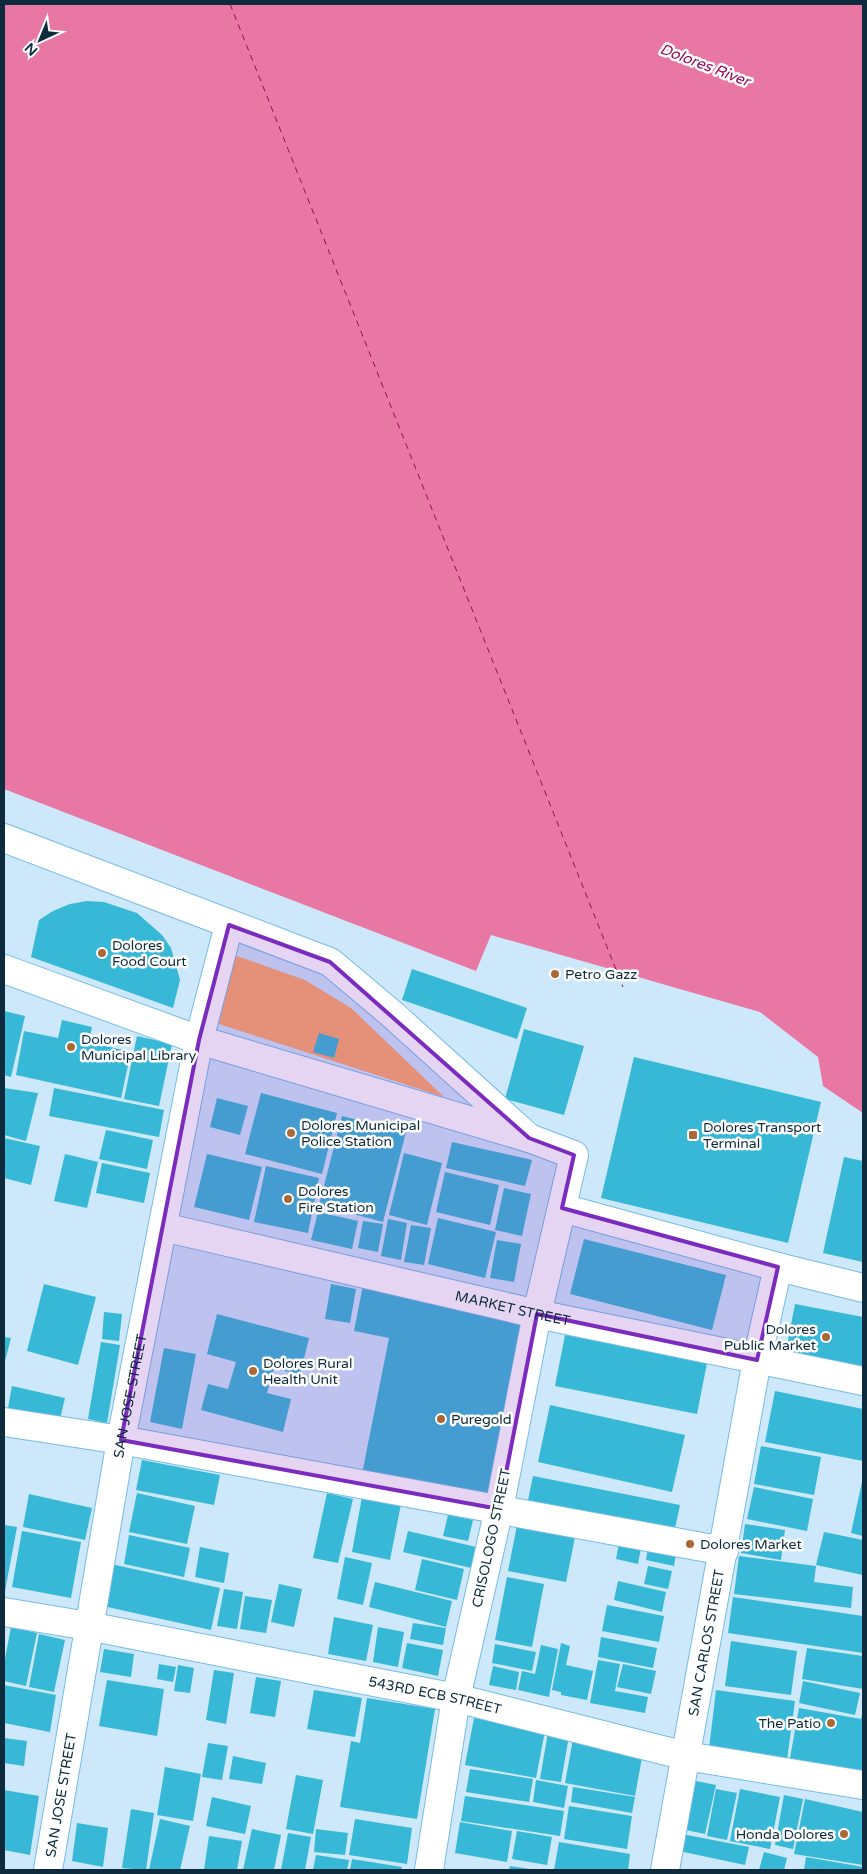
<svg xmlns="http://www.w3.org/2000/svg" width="867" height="1874" font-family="'Varela Round',sans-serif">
<rect width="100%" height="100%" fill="#cde8fa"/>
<path fill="#ffa967" d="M 234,955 L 305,980 L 351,1008 L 444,1097 L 219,1024 Z"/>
<path fill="#e878a3" d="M 4,4 L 863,4 L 863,1113 L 823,1086 L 818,1057 L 760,1012 L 491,935 L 476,971 L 4,789 Z"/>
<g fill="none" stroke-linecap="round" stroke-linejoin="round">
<path stroke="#970b56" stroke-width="1" stroke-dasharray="6 5" stroke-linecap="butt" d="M 230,4 L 623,987"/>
</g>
<path fill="#36b8d6" d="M 87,901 L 104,902 L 137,913 L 162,935 L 171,948 L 180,980 L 173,1008 L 31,957 L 39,920 L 53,911 L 70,904 Z
M 412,969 L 527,1008 L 517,1039 L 402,1000 Z
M 4,1011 L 25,1016 L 11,1077 L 4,1075 Z
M 62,1020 L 92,1027 L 89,1042 L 131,1052 L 121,1098 L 16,1075 L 24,1031 L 58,1038 Z
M 524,1029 L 584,1046 L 564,1115 L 505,1099 Z
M 319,1033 L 339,1039 L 334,1058 L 313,1052 Z
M 137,1036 L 172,1044 L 159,1106 L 124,1099 Z
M 634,1057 L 821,1102 L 788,1243 L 601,1198 Z
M 4,1088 L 38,1093 L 26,1141 L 4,1135 Z
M 54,1088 L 164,1110 L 159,1137 L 49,1116 Z
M 261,1093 L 337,1113 L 322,1174 L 245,1154 Z
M 217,1098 L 248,1106 L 240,1135 L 210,1127 Z
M 342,1116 L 406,1132 L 383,1222 L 319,1205 Z
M 106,1130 L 153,1140 L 147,1169 L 99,1159 Z
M 4,1138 L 40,1146 L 31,1185 L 4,1178 Z
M 452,1142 L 532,1160 L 525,1186 L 446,1168 Z
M 404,1153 L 442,1163 L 427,1225 L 389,1215 Z
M 65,1154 L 98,1162 L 87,1208 L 54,1201 Z
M 207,1154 L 262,1167 L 249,1220 L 194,1207 Z
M 844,1157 L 863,1161 L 863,1262 L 823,1253 Z
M 102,1163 L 150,1173 L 144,1203 L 96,1193 Z
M 266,1166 L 319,1178 L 308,1233 L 254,1222 Z
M 445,1172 L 499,1185 L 490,1225 L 436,1212 Z
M 504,1188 L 531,1194 L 522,1236 L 495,1230 Z
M 318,1212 L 358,1221 L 352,1249 L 311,1240 Z
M 438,1218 L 496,1232 L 485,1278 L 428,1264 Z
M 388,1219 L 407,1223 L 401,1260 L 381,1256 Z
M 363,1221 L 383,1224 L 378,1252 L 358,1248 Z
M 411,1225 L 431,1228 L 424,1265 L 404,1262 Z
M 584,1239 L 726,1275 L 712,1330 L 570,1294 Z
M 497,1240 L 521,1244 L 514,1282 L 490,1278 Z
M 44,1284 L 96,1297 L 78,1365 L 27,1351 Z
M 331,1284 L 356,1289 L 350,1323 L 325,1319 Z
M 363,1285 L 528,1320 L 493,1499 L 362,1474 L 389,1338 L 354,1331 Z
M 795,1304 L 863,1317 L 863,1372 L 785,1356 Z
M 104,1312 L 122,1314 L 119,1341 L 102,1339 Z
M 217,1314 L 309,1338 L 300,1375 L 274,1368 L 267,1393 L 291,1399 L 283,1432 L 201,1410 L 208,1384 L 228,1389 L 236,1362 L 207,1354 Z
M 565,1335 L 707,1363 L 697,1414 L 555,1386 Z
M 4,1337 L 11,1338 L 5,1361 L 4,1361 Z
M 101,1342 L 120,1345 L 107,1423 L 88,1419 Z
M 164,1348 L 196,1354 L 182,1429 L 150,1422 Z
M 12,1386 L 65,1398 L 60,1419 L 8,1408 Z
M 775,1391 L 863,1409 L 863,1461 L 765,1442 Z
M 550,1405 L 685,1435 L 672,1492 L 538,1462 Z
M 761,1446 L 821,1457 L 814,1495 L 754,1484 Z
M 142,1460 L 220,1475 L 214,1505 L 136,1490 Z
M 533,1476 L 680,1505 L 674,1533 L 527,1505 Z
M 863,1477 L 863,1536 L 851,1533 Z
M 754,1487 L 813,1499 L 807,1531 L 747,1519 Z
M 137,1493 L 195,1506 L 187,1544 L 129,1532 Z
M 327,1493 L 353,1499 L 338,1563 L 313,1558 Z
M 29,1494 L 92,1508 L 85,1540 L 23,1527 Z
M 362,1497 L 401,1504 L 390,1560 L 352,1552 Z
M 448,1515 L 473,1520 L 468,1541 L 443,1536 Z
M 745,1524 L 785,1530 L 781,1560 L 741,1553 Z
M 4,1525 L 17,1527 L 5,1591 L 4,1591 Z
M 517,1525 L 575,1537 L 566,1582 L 508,1571 Z
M 22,1531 L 81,1542 L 71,1598 L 12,1587 Z
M 408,1531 L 476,1547 L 471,1568 L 403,1552 Z
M 824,1532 L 863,1540 L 863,1575 L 816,1565 Z
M 129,1535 L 190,1548 L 184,1577 L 124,1564 Z
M 620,1538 L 642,1543 L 638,1564 L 616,1559 Z
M 649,1542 L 677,1548 L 674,1566 L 646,1560 Z
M 200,1547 L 229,1553 L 224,1583 L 195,1577 Z
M 739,1556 L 816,1566 L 814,1582 L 853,1587 L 851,1608 L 734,1594 Z
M 345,1557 L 372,1563 L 363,1605 L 337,1599 Z
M 422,1559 L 464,1569 L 457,1600 L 415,1590 Z
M 111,1564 L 220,1588 L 211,1630 L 103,1606 Z
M 648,1566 L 672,1571 L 668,1589 L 644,1584 Z
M 507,1577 L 544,1584 L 532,1647 L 495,1640 Z
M 618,1581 L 666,1592 L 662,1612 L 614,1600 Z
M 375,1582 L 452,1601 L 446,1627 L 369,1607 Z
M 279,1584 L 302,1589 L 294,1627 L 271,1622 Z
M 224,1589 L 243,1592 L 237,1629 L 217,1626 Z
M 245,1596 L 272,1600 L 266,1633 L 240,1629 Z
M 733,1597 L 863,1616 L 863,1653 L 728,1633 Z
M 607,1605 L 664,1616 L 659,1642 L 602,1631 Z
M 334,1617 L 373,1625 L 366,1661 L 328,1654 Z
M 413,1623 L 446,1628 L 443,1645 L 410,1639 Z
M 11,1627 L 37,1633 L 26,1686 L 4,1681 L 4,1664 Z
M 378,1627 L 404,1632 L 398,1667 L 373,1662 Z
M 39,1634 L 65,1640 L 54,1692 L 29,1687 Z
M 601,1637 L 657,1648 L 653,1668 L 598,1657 Z
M 731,1641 L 797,1651 L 791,1695 L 725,1686 Z
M 407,1643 L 443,1650 L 438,1676 L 402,1668 Z
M 561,1643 L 570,1646 L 566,1665 L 593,1671 L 587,1700 L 561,1695 L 561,1692 L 552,1690 Z
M 495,1644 L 536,1652 L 532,1671 L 492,1663 Z
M 541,1645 L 558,1649 L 549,1697 L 518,1690 L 522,1671 L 535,1674 Z
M 807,1648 L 863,1656 L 863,1689 L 802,1679 Z
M 104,1649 L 134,1654 L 131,1677 L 100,1672 Z
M 598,1660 L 620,1664 L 615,1691 L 648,1697 L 645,1713 L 590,1703 Z
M 159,1664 L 176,1667 L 173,1682 L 157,1679 Z
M 623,1664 L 656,1671 L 651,1694 L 617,1687 Z
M 178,1665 L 194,1668 L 190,1693 L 174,1691 Z
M 493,1666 L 519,1672 L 516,1690 L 489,1685 Z
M 214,1670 L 234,1673 L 226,1724 L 206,1720 Z
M 256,1677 L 281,1681 L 275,1717 L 250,1713 Z
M 107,1680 L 164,1689 L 157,1736 L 99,1726 Z
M 803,1681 L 860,1693 L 855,1715 L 799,1703 Z
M 4,1685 L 56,1695 L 50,1732 L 4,1723 Z
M 314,1690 L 362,1698 L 355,1737 L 307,1729 Z
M 716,1690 L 795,1701 L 787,1760 L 709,1749 Z
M 367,1698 L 435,1709 L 417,1819 L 340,1807 L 351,1741 L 360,1743 Z
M 799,1708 L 861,1719 L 863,1711 L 863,1772 L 790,1758 Z
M 474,1718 L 545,1731 L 536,1778 L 465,1765 Z
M 548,1732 L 569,1736 L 561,1782 L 540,1779 Z
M 4,1738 L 27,1741 L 24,1766 L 4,1763 Z
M 573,1739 L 643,1752 L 635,1796 L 565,1783 Z
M 208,1743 L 228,1746 L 222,1780 L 202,1777 Z
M 233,1756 L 266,1763 L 262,1784 L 229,1779 Z
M 165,1767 L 201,1774 L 193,1821 L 157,1815 Z
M 470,1769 L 533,1779 L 529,1802 L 466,1792 Z
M 296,1775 L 323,1780 L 313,1834 L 286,1829 Z
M 536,1780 L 568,1786 L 564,1808 L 533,1802 Z
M 691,1780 L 716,1785 L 705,1834 L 681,1829 Z
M 573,1787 L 635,1797 L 632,1813 L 571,1802 Z
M 716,1789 L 737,1793 L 727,1840 L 707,1836 Z
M 740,1789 L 780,1797 L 770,1849 L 730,1841 Z
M 4,1790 L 39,1796 L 30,1855 L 4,1850 Z
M 784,1795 L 803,1799 L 793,1849 L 775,1845 Z
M 465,1796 L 564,1811 L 560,1836 L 461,1821 Z
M 212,1797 L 251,1806 L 245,1834 L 206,1826 Z
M 805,1799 L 863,1812 L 863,1865 L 794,1854 Z
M 569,1806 L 632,1816 L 627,1849 L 564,1839 Z
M 131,1809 L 154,1813 L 146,1870 L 122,1868 Z
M 160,1819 L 190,1826 L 180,1870 L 149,1870 Z
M 355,1819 L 412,1828 L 407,1864 L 349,1855 Z
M 460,1822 L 512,1831 L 507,1862 L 455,1853 Z
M 77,1823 L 108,1828 L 103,1867 L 72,1861 Z
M 252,1829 L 281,1835 L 274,1870 L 243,1870 Z
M 316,1829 L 348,1833 L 345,1855 L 314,1852 Z
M 517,1831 L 552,1837 L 547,1865 L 512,1859 Z
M 288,1833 L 311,1837 L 305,1870 L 281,1870 Z
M 682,1834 L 749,1847 L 745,1865 L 679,1851 Z
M 209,1836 L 242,1841 L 237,1870 L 204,1870 Z
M 559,1842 L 630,1854 L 628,1870 L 554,1870 Z
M 764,1852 L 787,1858 L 784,1870 L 759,1870 Z
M 316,1855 L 349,1860 L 347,1870 L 313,1870 Z
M 806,1857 L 863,1867 L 863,1870 L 804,1870 Z
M 352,1859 L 402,1867 L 401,1870 L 350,1870 Z
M 510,1866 L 530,1869 L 530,1870 L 509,1870 Z"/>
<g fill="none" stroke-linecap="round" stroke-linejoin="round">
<defs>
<g id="minor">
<path d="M 4,969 L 199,1040 L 529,1138"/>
<path d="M 562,1208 L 778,1267 L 863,1288"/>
<path id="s1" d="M 163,1227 L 537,1314 L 863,1381"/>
<path d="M 4,1422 L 121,1440 L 724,1551"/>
<path id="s2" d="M 4,1612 L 88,1626 L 456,1698 L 686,1756 L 863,1785"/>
<path id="s3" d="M 48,1870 L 121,1440 L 199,1040 L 229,925"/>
<path id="s4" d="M 665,1870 L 757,1360 L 778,1267"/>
</g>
<path id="tertiary" d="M 4,838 L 330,962 L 393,1015 L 529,1138 L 574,1155 L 537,1314 L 499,1509 L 456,1698 L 429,1870"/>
</defs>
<use href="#minor" stroke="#75bbe6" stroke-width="30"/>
<use href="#tertiary" stroke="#75bbe6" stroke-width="30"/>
<use href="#minor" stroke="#fff" stroke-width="28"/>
<use href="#tertiary" stroke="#fff" stroke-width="28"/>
</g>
<path fill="#7b2cbf" fill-opacity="0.2" stroke="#7b2cbf" stroke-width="4" stroke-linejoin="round" d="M 229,925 L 330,962 L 529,1138 L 574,1155 L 562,1208 L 778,1267 L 757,1360 L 537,1314 L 499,1509 L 121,1440 L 199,1040 Z"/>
<g fill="#aa6834" stroke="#fff" stroke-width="2">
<circle cx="102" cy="953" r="5"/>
<circle cx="555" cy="974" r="5"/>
<circle cx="71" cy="1047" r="5"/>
<circle cx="291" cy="1133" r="5"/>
<rect x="688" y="1130" width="10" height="10" rx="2.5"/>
<circle cx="288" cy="1199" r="5"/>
<circle cx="826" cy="1337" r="5"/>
<circle cx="253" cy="1371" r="5"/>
<circle cx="441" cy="1419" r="5"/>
<circle cx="690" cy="1544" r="5"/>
<circle cx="831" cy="1723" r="5"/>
<circle cx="844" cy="1834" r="5"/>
</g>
<g text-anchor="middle" stroke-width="5" stroke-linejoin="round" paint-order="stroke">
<g font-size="14" fill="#0d2b3c" stroke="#fff" text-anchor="start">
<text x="112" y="950">Dolores<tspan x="112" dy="16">Food Court</tspan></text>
<text x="565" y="979">Petro Gazz</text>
<text x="81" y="1044">Dolores<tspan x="81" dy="16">Municipal Library</tspan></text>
<text x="301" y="1130">Dolores Municipal<tspan x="301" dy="16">Police Station</tspan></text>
<text x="703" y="1132">Dolores Transport<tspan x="703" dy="16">Terminal</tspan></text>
<text x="298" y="1196">Dolores<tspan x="298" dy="16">Fire Station</tspan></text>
<text x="816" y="1334" text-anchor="end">Dolores<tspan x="816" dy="16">Public Market</tspan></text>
<text x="263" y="1368">Dolores Rural<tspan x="263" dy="16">Health Unit</tspan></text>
<text x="451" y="1424">Puregold</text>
<text x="700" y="1549">Dolores Market</text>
<text x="821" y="1728" text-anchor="end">The Patio</text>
<text x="834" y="1839" text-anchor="end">Honda Dolores</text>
</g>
<g font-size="14" fill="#0d2b3c" stroke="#fff">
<text dy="5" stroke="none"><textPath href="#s1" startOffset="359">MARKET STREET</textPath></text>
<text dy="5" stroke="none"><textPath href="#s3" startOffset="481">SAN JOSE STREET</textPath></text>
<text transform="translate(491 1538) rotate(-78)" y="5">CRISOLOGO STREET</text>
<text dy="5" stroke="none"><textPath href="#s4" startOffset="231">SAN CARLOS STREET</textPath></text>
<text dy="5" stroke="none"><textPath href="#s2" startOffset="439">543RD ECB STREET</textPath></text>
<text dy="5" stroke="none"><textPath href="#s3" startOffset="76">SAN JOSE STREET</textPath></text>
</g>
<g font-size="15" font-style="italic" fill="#970b56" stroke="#fff">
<text transform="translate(705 65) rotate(21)" y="5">Dolores River</text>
</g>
</g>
<rect width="867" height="1874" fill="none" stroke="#0d2b3c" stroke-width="10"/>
<g transform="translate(40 40) rotate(224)" stroke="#ffffff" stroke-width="4" paint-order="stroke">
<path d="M0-4L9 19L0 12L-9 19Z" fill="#0d2b3c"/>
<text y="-8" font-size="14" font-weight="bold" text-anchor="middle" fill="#0d2b3c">N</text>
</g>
</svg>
